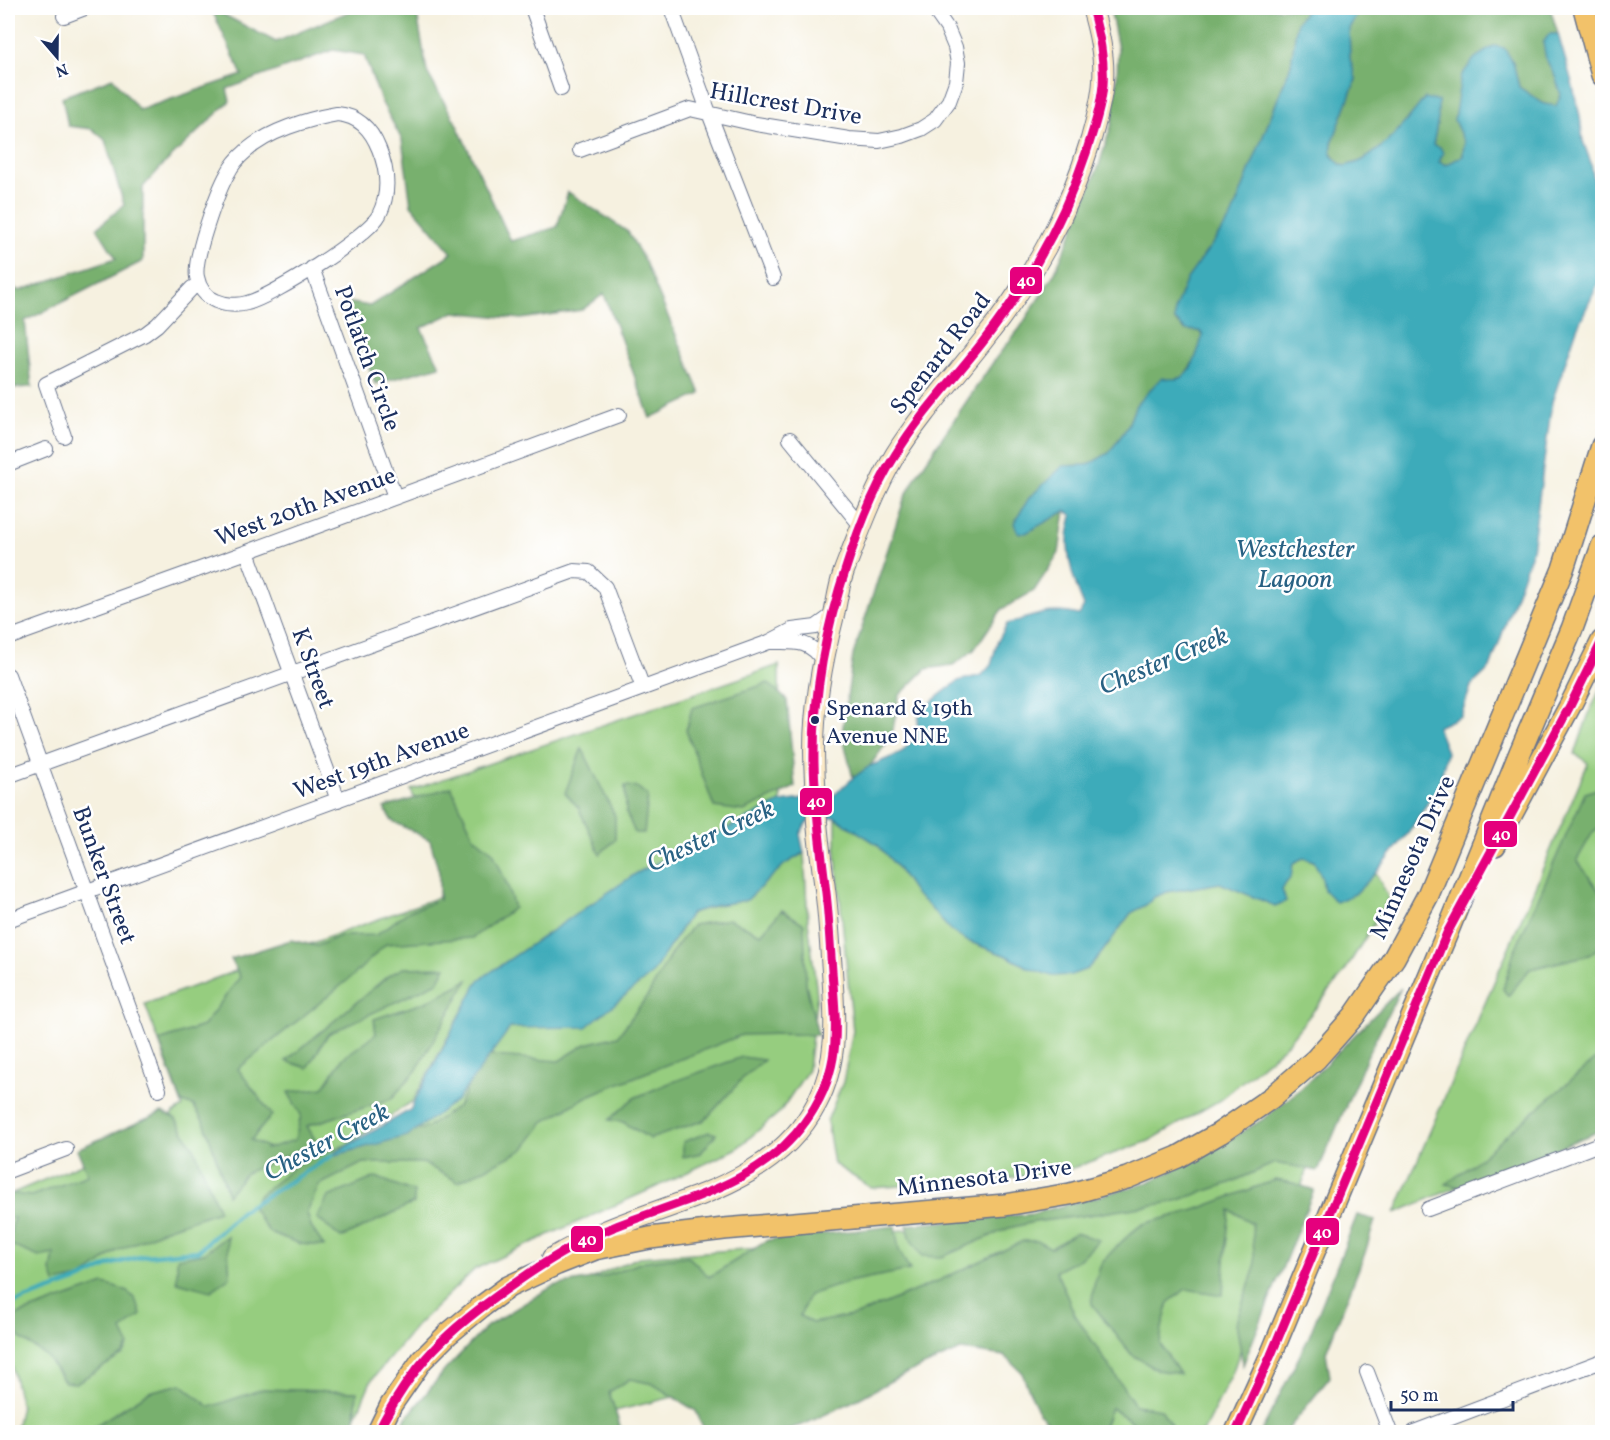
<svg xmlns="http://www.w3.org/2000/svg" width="1610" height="1440" font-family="Vollkorn,serif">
<rect width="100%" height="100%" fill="#fff"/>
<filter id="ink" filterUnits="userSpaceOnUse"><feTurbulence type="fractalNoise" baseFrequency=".0167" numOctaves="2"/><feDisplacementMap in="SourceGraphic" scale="12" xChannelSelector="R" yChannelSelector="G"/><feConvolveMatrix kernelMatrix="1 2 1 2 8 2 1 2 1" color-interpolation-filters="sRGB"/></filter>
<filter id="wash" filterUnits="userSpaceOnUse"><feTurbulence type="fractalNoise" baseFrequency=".008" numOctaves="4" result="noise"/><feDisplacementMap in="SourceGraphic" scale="24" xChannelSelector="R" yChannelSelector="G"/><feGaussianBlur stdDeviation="1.35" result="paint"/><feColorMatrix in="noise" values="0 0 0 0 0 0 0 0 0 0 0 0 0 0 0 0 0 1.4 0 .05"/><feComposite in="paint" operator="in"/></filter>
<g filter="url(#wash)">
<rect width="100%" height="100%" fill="#f6f1e0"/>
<path fill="#96cd7f" stroke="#587e6e" stroke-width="1.5" d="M 779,665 L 781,802 L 637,873 L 479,980 L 413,1101 L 330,1156 L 407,1136 L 519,1014 L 665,954 L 691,913 L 717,905 L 747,900 L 785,864 L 804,853 L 808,921 L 817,994 L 808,1070 L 780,1112 L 736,1149 L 656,1187 L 553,1233 L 475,1269 L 416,1326 L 371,1381 L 349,1432 L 15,1432 L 21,1406 L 8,1351 L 8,1195 L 124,1146 L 183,1107 L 145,1004 L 450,893 L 411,790 Z
M 1602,685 L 1602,1127 L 1395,1213 L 1588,763 L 1575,754 L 1588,716 Z
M 836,818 L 877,844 L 897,867 L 916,895 L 926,903 L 951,931 L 965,940 L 1007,956 L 1029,968 L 1087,969 L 1100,955 L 1131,913 L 1146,905 L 1154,897 L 1167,892 L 1220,883 L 1275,906 L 1286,901 L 1282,890 L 1286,883 L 1291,877 L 1293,863 L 1303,858 L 1314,861 L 1322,878 L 1324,890 L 1355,894 L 1376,873 L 1389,899 L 1343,974 L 1285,1046 L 1220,1100 L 1149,1141 L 1067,1170 L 999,1179 L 871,1188 L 834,1164 L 827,1121 L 843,1082 L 853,1031 L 836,857 Z
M 1318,1144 L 1277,1246 L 1232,1374 L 1203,1432 L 1095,1432 L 1011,1320 L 698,1391 L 528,1432 L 429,1432 L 539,1302 L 639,1257 L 772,1247 L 859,1235 L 1100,1208 Z"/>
<path fill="#78b06e" stroke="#4a7066" stroke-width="1.5" d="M 211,8 L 276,42 L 355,9 L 416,8 L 427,72 L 456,123 L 511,241 L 557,227 L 568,192 L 628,232 L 645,262 L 701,394 L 650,418 L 604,294 L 582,310 L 521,319 L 454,312 L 421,328 L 440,366 L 375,384 L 346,302 L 370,306 L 452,253 L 411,205 L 402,140 L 381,101 L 364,55 L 333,50 L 227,89 L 230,101 L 163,165 L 143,187 L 143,261 L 25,321 L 32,387 L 13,388 L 8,368 L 8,284 L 19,291 L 116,258 L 97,228 L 124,205 L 105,140 L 92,129 L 68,126 L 62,97 L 113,78 L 139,110 L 242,75 Z
M 1110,8 L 1308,8 L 1297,22 L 1291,65 L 1231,218 L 1187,279 L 1175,309 L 1175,321 L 1185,330 L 1200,331 L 1203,335 L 1197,357 L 1183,377 L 1174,380 L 1136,405 L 1127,428 L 1109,453 L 1088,465 L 1063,466 L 1047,521 L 1065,511 L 1059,553 L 1034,591 L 1002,609 L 974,650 L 953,665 L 926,669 L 899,696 L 892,735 L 870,766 L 853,778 L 842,734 L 853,655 L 905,497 L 917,475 L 962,408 L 996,358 L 1020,328 L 1054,274 L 1073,230 L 1099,165 L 1112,123 L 1117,81 L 1118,49 Z
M 1361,8 L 1550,8 L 1558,34 L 1549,34 L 1546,59 L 1556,78 L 1561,95 L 1556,106 L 1544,104 L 1519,87 L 1513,62 L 1454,120 L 1464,142 L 1463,156 L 1446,165 L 1439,162 L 1433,145 L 1438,119 L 1425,98 C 1407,120 1388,146 1363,160 C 1358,163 1351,164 1345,166 L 1340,164 L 1331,154 L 1332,143 L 1356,79 L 1350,59 L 1349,28 Z
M 768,683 L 787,700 L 795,787 L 744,811 L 714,807 L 686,730 L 692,708 Z
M 582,748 L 615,816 L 615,840 L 600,854 L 578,807 L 565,793 Z
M 625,786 L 637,787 L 648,796 L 644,833 L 635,833 L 626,812 Z
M 451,787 L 474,837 L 493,852 L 508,887 L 514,908 L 472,938 L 386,944 L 354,975 L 238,1069 L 272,1115 L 251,1140 L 267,1147 L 266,1149 L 295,1140 L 301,1115 L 288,1092 L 323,1088 L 343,1058 L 376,1034 L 374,1019 L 426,1002 L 468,980 L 416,1071 L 391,1099 L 307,1126 L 317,1143 L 246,1173 L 227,1195 L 226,1188 L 205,1124 L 193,1105 L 182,1103 L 159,1041 L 203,1026 L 240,977 L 231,959 L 291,940 L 317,946 L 340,936 L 376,935 L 409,911 L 439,900 L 439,872 L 430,840 L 392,821 L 384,808 Z
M 1602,787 L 1602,825 L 1593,832 L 1577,860 L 1599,891 L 1602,893 L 1602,945 L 1589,955 L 1530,969 L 1508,996 L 1503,989 L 1514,952 L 1585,793 Z
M 782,910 L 804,924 L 806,984 L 818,1035 L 782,1034 L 742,1035 L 607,1088 L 586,1097 L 545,1121 L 523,1150 L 458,1182 L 423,1163 L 363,1163 L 319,1185 L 307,1213 L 311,1227 L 324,1246 L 300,1244 L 269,1232 L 253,1209 L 257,1197 L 309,1155 L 388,1134 L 426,1128 L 459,1105 L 482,1055 L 559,1061 L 586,1044 L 618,1036 L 648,995 L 672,952 L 693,925 L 729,919 L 761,934 Z
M 446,967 L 438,982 L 328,1034 L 308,1068 L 286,1061 L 388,976 L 403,968 Z
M 1401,988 L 1369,1052 L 1318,1171 L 1275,1163 L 1230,1183 L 1173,1202 L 1096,1214 L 1034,1222 L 1009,1228 L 942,1257 L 922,1256 L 911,1240 L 907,1225 L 1032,1214 L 1144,1184 L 1199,1158 L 1262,1120 L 1304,1086 Z
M 1602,1054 L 1602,1130 L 1460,1187 L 1446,1184 L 1472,1165 L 1513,1129 Z
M 742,1057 L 764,1060 L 744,1077 L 705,1120 L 650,1139 L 623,1122 L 609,1120 L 634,1098 L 667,1084 Z
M 162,1112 L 176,1119 L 195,1150 L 219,1211 L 166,1229 L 117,1251 L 81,1278 L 55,1283 L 51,1271 L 54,1254 L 39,1257 L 8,1244 L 14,1218 L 8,1218 L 8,1193 L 31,1196 L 88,1175 L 77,1149 Z
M 709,1132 L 716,1134 L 701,1153 L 683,1157 L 683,1142 Z
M 376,1177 L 414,1192 L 414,1203 L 341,1238 L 317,1218 L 328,1197 Z
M 1275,1180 L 1293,1183 L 1314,1190 L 1243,1365 L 1236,1322 L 1255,1267 L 1252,1223 L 1230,1210 L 1226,1246 L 1223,1295 L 1186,1289 L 1169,1302 L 1162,1328 L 1160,1344 L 1180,1374 L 1157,1370 L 1131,1354 L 1092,1304 C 1092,1292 1095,1279 1100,1267 C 1104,1257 1133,1230 1143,1224 L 1195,1210 Z
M 1357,1215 L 1375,1220 L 1365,1253 L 1326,1352 L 1330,1377 L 1286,1432 L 1261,1432 L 1308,1339 Z
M 895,1226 L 899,1250 L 910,1270 L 848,1282 L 809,1295 L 800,1316 L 812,1323 L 857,1315 L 936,1282 L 1023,1241 L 1038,1241 L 1051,1248 L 1076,1233 L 1099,1240 L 1080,1259 L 1056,1271 L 1075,1315 L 1135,1405 L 1161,1409 L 1175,1432 L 1136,1432 L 1133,1422 L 1111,1408 L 1105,1424 L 1098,1432 L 1059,1432 L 1039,1413 L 1021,1371 L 1005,1356 L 961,1350 L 898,1377 L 860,1398 L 805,1424 L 778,1432 L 705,1432 L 696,1411 L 653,1384 L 630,1379 L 609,1392 L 622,1432 L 399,1432 L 404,1421 L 445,1370 L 487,1326 L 553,1286 L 603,1277 L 645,1261 L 688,1256 L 709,1277 L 768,1240 Z
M 227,1236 L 230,1277 L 211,1291 L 177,1282 L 177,1258 L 204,1253 Z
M 104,1284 C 126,1290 135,1291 141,1315 L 122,1330 L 129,1345 L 123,1355 L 76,1383 L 65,1382 L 46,1356 L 20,1338 L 9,1318 Z
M 181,1384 L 210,1407 L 263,1389 L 357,1392 L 354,1432 L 85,1432 L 149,1392 Z"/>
<path fill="#3cabba" stroke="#2c6d8c" stroke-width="1.5" d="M 1308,8 L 1361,8 L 1349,28 L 1350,59 L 1356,79 L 1332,143 L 1331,155 L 1340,164 L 1345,166 C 1351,164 1358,163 1363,160 C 1388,146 1407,120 1425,98 L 1438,101 L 1438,119 L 1433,145 L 1440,147 L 1443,153 L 1439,162 L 1446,165 L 1463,156 L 1464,142 L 1454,120 L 1461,76 L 1475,58 L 1494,46 L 1504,48 L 1513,62 L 1519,87 L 1544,104 L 1556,106 L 1561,95 L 1556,78 L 1546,59 L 1543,43 L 1549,34 L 1558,34 L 1571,79 L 1580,116 L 1583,141 L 1591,163 L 1602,229 L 1599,282 L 1577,328 L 1552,402 L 1532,550 L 1490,668 L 1471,686 L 1461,716 L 1437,727 L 1447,752 L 1439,785 L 1409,832 L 1376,873 L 1355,894 L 1336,902 L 1324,890 L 1322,878 L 1314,861 L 1303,858 L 1293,863 L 1291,877 L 1286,883 L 1282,890 L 1286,901 L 1275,906 L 1220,883 L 1167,892 L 1154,897 L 1146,905 L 1131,913 L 1100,955 L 1087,969 L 1071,975 L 1052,976 L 1029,968 L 1007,956 L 965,940 L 951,931 L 926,903 L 916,895 L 897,867 L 877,844 L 836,818 L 834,817 L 807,822 L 800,834 L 804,853 L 785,864 L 747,900 L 717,905 L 691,913 L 652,974 L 586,1027 L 510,1028 L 457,1100 L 407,1136 L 328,1157 L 410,1110 L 479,980 L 637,873 L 781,802 L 834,795 L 853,778 L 870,766 L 901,753 L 916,737 L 919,715 L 936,698 L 958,681 L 982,675 L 991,665 L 997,643 L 1007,624 C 1034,616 1050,607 1079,615 L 1084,606 C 1075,585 1067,562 1068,538 C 1068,530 1071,522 1072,515 L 1065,511 L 1026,533 L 1018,533 L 1014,523 L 1029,498 L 1063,466 L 1088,465 L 1109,453 L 1127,428 L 1136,405 L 1161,378 C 1168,379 1174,380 1181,378 C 1193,371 1199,348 1203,335 L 1200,331 L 1186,330 L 1175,320 L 1175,309 L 1187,279 L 1231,218 L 1291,65 L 1297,22 Z"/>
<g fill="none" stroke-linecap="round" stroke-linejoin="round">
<path stroke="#3cabba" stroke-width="4.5" d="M 8,1305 L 79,1280 L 112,1264 L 144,1256 L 198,1251 L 242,1211 L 333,1155"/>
</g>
</g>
<g filter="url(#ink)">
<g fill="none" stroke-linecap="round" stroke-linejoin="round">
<defs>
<path id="street" d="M 532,8 L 561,89
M 671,8 L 709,113 L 773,278
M 64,16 L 85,8
M 337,114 C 359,116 371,129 379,149 C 388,171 390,193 379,215 C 367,237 272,297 247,303 C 238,306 225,305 216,301 C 206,297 199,288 197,277 C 193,259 218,190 228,173 C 232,165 238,158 245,152 C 267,131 308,119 337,114 Z
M 580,150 L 690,109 L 756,124 L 849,139 L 879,141 L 902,136 L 921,129 L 935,120 L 949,101 L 956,82 L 958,63 L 955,47 L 947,28 L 933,8
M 312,268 L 395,497
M 64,436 L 46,384 L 145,334 L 157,325 L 192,288 L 199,285
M 790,439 L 862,527
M 8,464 L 46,449
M 247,552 L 338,800
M 8,638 L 247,552 L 619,415
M 771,642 C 794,642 810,639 823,661
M 8,675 L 159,1090
M 8,776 L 574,571 L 589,572 L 605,587 L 643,688
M 8,920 L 769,642 L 792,630 L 816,627 L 834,614
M 8,1171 L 66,1149
M 1428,1209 L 1602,1143
M 1367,1372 L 1390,1432
M 1414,1432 L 1602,1361"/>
<path id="secondary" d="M 552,1258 C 569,1248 587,1239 605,1231 C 682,1198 775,1184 817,1103 C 839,1061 835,1016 832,971 C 830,946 829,921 826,897 C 823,872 819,847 817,822 C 816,798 814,772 814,748 C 814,703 823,658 834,615 C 837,600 839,585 844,571 C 859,532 874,491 895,455 C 920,415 953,379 982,342 C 1032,280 1068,216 1091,139 C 1096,121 1102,100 1103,81 C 1105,56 1099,31 1092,8"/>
<path id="primary" d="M 1584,8 L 1602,75
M 1495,845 L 1571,704 L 1602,641
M 378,1432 L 391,1405 L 422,1360 L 448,1334 L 481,1307 L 508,1287 L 557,1264 L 595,1249 L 650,1238 L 724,1229 L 1005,1205 L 1070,1194 L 1127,1178 L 1178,1157 L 1220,1133 L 1271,1098 L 1316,1059 L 1354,1016 L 1394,958 L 1428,895 L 1563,569 L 1602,446
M 1236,1432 L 1271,1355 L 1447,933 L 1519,755 L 1572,629 L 1602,546"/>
</defs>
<use href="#street" stroke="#68738c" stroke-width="16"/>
<use href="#secondary" stroke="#68738c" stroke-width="22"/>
<use href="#primary" stroke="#68738c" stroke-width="24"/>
<use href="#street" stroke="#fff" stroke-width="14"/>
<use href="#secondary" stroke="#fae7c3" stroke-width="20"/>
<use href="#primary" stroke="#f2c26a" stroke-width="21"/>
<defs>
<path id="bus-1" d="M 378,1432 C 412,1363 449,1329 511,1286 C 542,1264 574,1243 609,1229 C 677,1201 760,1186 805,1122 C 819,1103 829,1081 833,1058 C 838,1030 834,1000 832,971 C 830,945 829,919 826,893 C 821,850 815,806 814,763 C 813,697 826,627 847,565 C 859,527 874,488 896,454 C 920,414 953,380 982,343 C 1027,286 1063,223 1086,153 C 1093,131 1101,108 1103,85 C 1105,59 1099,34 1092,8
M 1236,1432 L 1271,1355 L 1447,933 L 1571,704 L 1602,641"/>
</defs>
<use href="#bus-1" stroke="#fff" stroke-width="14"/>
<use href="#bus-1" stroke="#e5007d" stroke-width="9"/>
</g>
</g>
<circle fill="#1b2f5e" stroke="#fff" stroke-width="2" cx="815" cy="720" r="5"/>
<g text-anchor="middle" stroke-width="5" stroke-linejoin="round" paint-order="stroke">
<g font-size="22" fill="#1b2f5e" stroke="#fff" text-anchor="start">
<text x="826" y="715">Spenard &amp; 19th<tspan x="826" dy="28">Avenue NNE</tspan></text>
</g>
<g font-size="24" fill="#1b2f5e" stroke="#fff">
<text transform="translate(786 103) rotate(10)" y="8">Hillcrest Drive</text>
<text transform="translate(940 353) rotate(-52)" y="8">Spenard Road</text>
<text transform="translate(368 358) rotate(70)" y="8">Potlatch Circle</text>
<text transform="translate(305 506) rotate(-20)" y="8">West 20th Avenue</text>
<text transform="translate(314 668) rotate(70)" y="8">K Street</text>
<text transform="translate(381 760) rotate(-20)" y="8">West 19th Avenue</text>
<text transform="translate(1412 857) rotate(-66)" y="8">Minnesota Drive</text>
<text transform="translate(105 875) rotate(70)" y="8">Bunker Street</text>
<text transform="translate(984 1177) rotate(-7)" y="8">Minnesota Drive</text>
</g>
<g font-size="26" font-style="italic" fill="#286183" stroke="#fff">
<text x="1295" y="557">Westchester<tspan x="1295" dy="30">Lagoon</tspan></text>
<text transform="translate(1163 660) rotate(-23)" y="9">Chester Creek</text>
<text transform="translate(710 835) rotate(-25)" y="9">Chester Creek</text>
<text transform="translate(326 1141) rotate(-28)" y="9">Chester Creek</text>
</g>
</g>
<g stroke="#fff" stroke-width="2">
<rect x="1009" y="266" width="34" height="29" rx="6" fill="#e5007d"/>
<rect x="799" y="787" width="34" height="29" rx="6" fill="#e5007d"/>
<rect x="1483" y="820" width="35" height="28" rx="6" fill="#e5007d"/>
<rect x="1305" y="1217" width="35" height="29" rx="6" fill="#e5007d"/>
<rect x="570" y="1225" width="34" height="28" rx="6" fill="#e5007d"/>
</g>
<g font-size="16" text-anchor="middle" font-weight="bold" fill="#fff">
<text x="1026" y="286">40</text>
<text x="816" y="807">40</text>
<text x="1501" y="840">40</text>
<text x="1322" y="1238">40</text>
<text x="587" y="1245">40</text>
</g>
<rect width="1610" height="1440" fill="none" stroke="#fff" stroke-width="30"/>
<g transform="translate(57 57) rotate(160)" stroke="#ffffff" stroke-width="4.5" paint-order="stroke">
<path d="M0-4.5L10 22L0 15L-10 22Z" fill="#1b2f5e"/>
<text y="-9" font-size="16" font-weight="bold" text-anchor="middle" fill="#1b2f5e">N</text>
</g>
<path d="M1391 1401v9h122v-9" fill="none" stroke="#1b2f5e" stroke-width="3"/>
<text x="1400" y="1401" font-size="18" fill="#1b2f5e" stroke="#ffffff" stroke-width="4.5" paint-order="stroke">50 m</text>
</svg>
